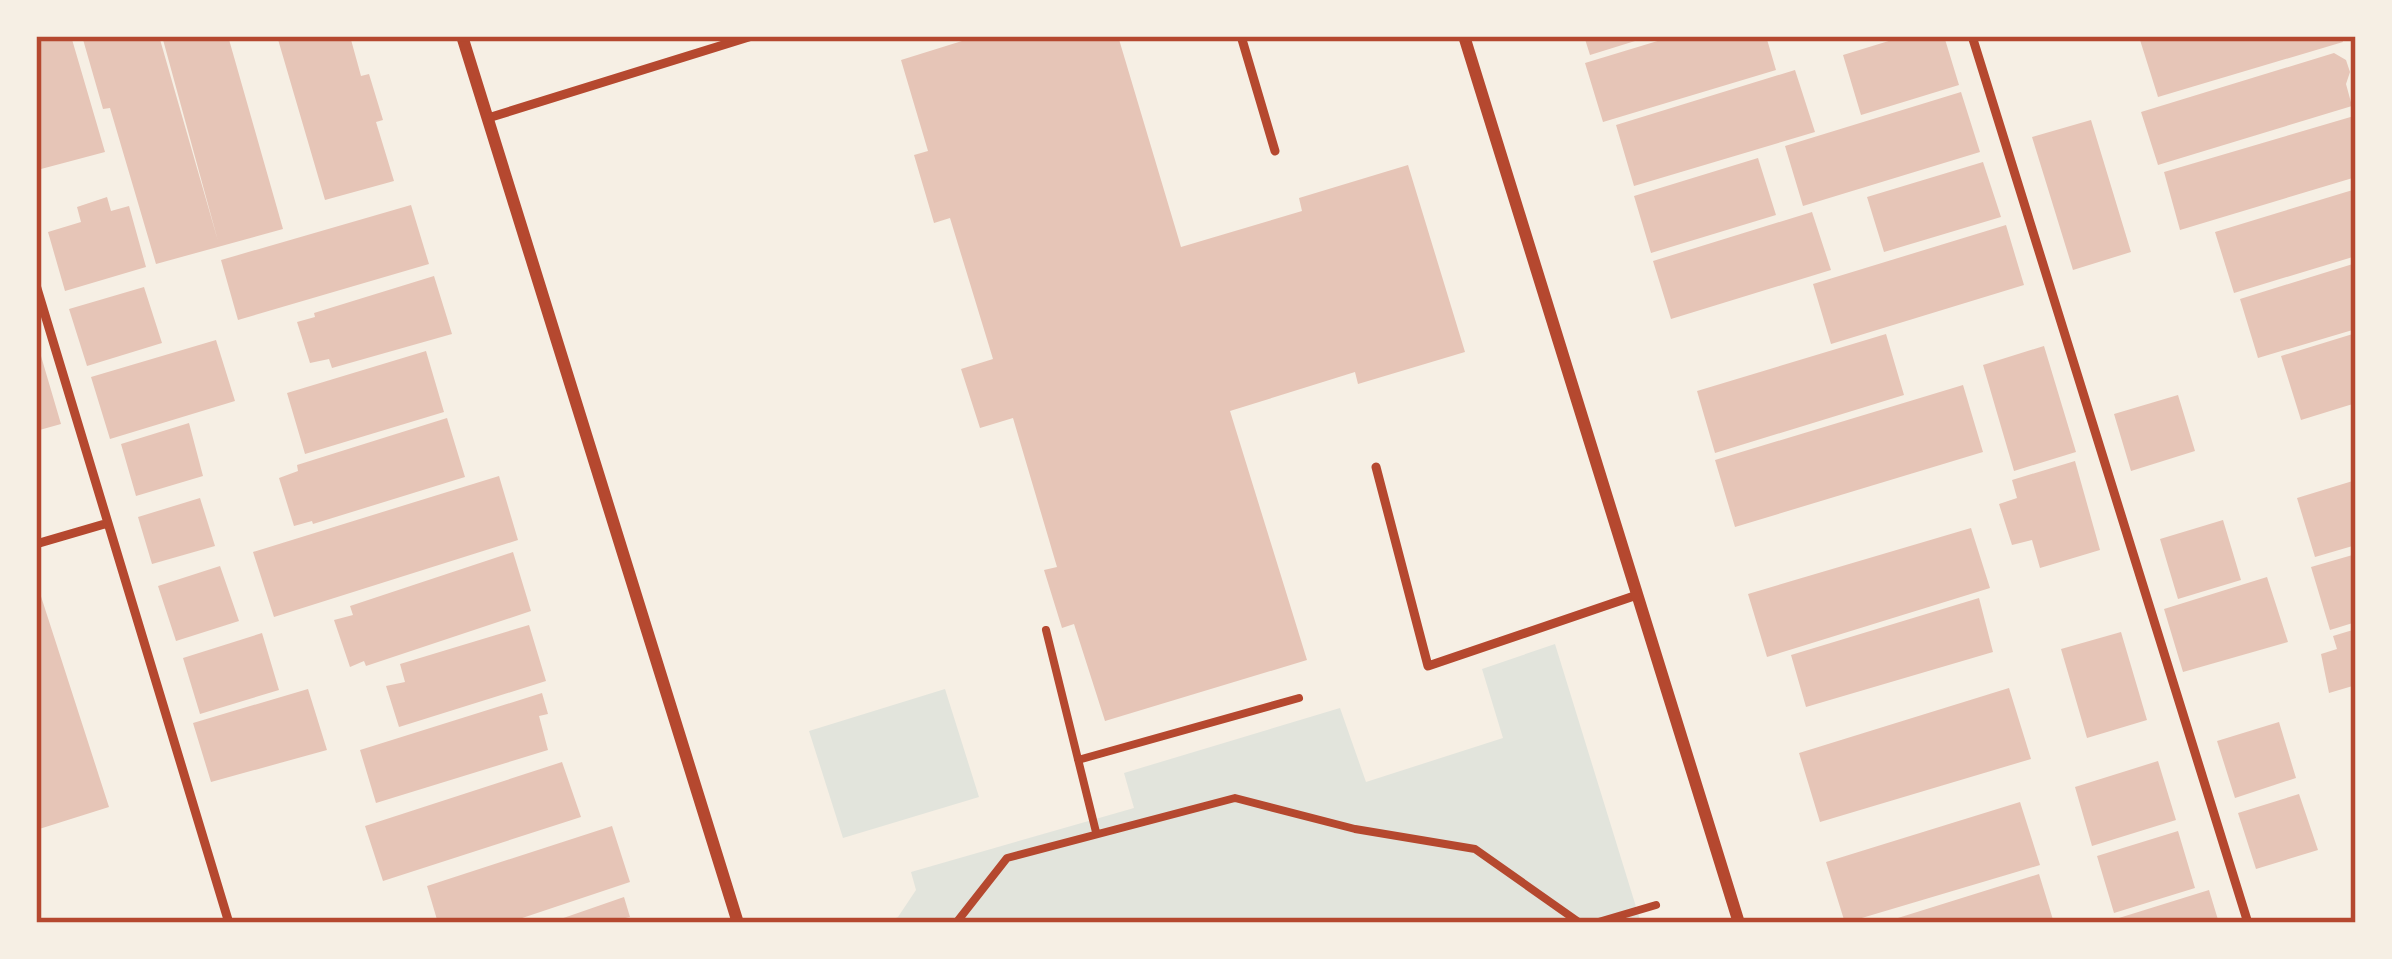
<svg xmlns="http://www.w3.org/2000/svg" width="2392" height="959" font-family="'Libre Baskerville',serif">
<rect width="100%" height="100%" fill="#f6efe4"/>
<path fill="#e2e4dc" d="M 1555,644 L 1641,923 L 884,923 L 898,917 L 916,890 L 911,872 L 1134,808 L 1124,773 L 1340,708 L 1366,782 L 1503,738 L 1482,669 Z
M 945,689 L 979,797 L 843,838 L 809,731 Z"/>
<path fill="#e6c5b7" d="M 36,36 L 71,36 L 105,152 L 41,169 L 36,152 Z
M 82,36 L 159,36 L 218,241 L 162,36 L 228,36 L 283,229 L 156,264 L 110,108 L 103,109 Z
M 277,36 L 350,36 L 361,76 L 369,74 L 383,120 L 376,122 L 394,181 L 325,200 Z
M 978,36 L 1118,36 L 1181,247 L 1302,211 L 1299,198 L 1408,165 L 1465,352 L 1358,384 L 1355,372 L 1230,411 L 1307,660 L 1105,721 L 1074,624 L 1062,628 L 1044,570 L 1057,567 L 1013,418 L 980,428 L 961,369 L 993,359 L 950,218 L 934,223 L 914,155 L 928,151 L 901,60 Z
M 1584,36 L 1648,36 L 1648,37 L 1590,55 Z
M 1674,36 L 1766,36 L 1776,70 L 1603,122 L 1585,63 Z
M 1905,36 L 1944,36 L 1959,85 L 1861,115 L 1843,55 Z
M 2152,36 L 2341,36 L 2343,42 L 2158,97 L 2140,40 Z
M 2334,53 L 2346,60 L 2350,72 L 2346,84 L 2352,106 L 2158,165 L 2141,112 Z
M 1795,70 L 1815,132 L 1634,186 L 1616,125 Z
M 1961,92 L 1980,152 L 1803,206 L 1785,146 Z
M 2354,116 L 2356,177 L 2180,230 L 2164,172 Z
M 2091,120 L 2131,252 L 2073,270 L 2032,137 Z
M 1758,158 L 1776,215 L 1651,253 L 1634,196 Z
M 1983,162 L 2001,217 L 1884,252 L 1867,197 Z
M 2356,189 L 2356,256 L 2234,293 L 2215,232 Z
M 107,197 L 111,211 L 129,206 L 146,267 L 65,291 L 48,232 L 81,222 L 77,207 Z
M 411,205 L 429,264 L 238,320 L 221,260 Z
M 1812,212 L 1831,270 L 1671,319 L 1653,261 Z
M 2006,225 L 2024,285 L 1831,344 L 1813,284 Z
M 2356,263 L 2356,329 L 2258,358 L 2240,299 Z
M 434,276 L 452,334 L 332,368 L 329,359 L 310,363 L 297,322 L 315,317 L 314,313 Z
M 144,287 L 162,343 L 87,366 L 69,309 Z
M 2356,333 L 2356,403 L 2301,420 L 2281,356 Z
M 1886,334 L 1904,395 L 1715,453 L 1697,391 Z
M 36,339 L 61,424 L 36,431 Z
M 216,340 L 235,401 L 110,439 L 91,377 Z
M 2044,346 L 2076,452 L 2014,471 L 1983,365 Z
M 426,351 L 444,412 L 305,454 L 287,393 Z
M 1963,385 L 1983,452 L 1735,527 L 1715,460 Z
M 2178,395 L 2195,451 L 2131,471 L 2114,414 Z
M 447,418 L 465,477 L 313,524 L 312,521 L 294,526 L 279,478 L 298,471 L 297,465 Z
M 189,423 L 203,476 L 136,496 L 121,444 Z
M 2075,461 L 2100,550 L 2040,568 L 2032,540 L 2012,545 L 1999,504 L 2017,498 L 2012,480 Z
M 499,476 L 518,540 L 274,617 L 253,552 Z
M 2356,480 L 2356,545 L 2315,557 L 2297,498 Z
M 200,498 L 215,546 L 152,564 L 138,517 Z
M 2223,520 L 2241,580 L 2178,599 L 2160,539 Z
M 1971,528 L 1990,588 L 1767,657 L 1748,594 Z
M 513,552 L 531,611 L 366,666 L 364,661 L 350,667 L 334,620 L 353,615 L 350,606 Z
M 2356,554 L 2356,622 L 2330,630 L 2311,567 Z
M 220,566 L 239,621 L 176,641 L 158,586 Z
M 2267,577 L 2288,642 L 2183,672 L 2164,609 Z
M 37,584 L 109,807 L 36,830 L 36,585 Z
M 1979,598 L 1993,652 L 1806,707 L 1791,655 Z
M 529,625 L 546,681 L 399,727 L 386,686 L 405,682 L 400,664 Z
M 2356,629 L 2356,685 L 2329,693 L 2321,654 L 2337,649 L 2333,636 Z
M 2121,632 L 2147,720 L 2087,738 L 2061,649 Z
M 262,633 L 279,690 L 200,714 L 183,658 Z
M 2009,688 L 2031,759 L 1820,822 L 1799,753 Z
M 308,689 L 327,750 L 211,782 L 193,723 Z
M 542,693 L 548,714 L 539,716 L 548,750 L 376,803 L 360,750 Z
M 2279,722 L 2296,778 L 2235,798 L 2217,741 Z
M 2158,761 L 2176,820 L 2092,846 L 2075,787 Z
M 562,762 L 581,817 L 383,881 L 365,826 Z
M 2299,794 L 2318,850 L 2256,869 L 2238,813 Z
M 2020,802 L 2040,865 L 1845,923 L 1826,862 Z
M 612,826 L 630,882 L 507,923 L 438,923 L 427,886 Z
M 2178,831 L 2195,888 L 2114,913 L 2097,856 Z
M 2039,874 L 2054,923 L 1885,923 L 1885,922 Z
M 2209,890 L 2219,923 L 2106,923 L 2106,922 Z
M 624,897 L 630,917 L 621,919 L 623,923 L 549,923 Z"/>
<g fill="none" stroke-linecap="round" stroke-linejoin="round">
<path stroke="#b5482f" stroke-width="8" d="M 1046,630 L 1096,832
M 1078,760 L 1299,698
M 956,923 L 1007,858 L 1235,798 L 1355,829 L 1475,849 L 1580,923
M 1595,923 L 1656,905"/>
<path stroke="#b5482f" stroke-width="9" d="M 1241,36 L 1275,151
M 1972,36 L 2248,923
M 488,118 L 752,36
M 36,285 L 229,923
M 1376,467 L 1428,666 L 1637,595
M 36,544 L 108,523"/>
<path stroke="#b5482f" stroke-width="12" d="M 462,36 L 738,923
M 1464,36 L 1739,923"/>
</g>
<rect width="2392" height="959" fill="none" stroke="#f6efe4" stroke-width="78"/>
<rect x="39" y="39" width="2314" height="881" fill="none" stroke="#b5482f" stroke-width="4.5"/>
</svg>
